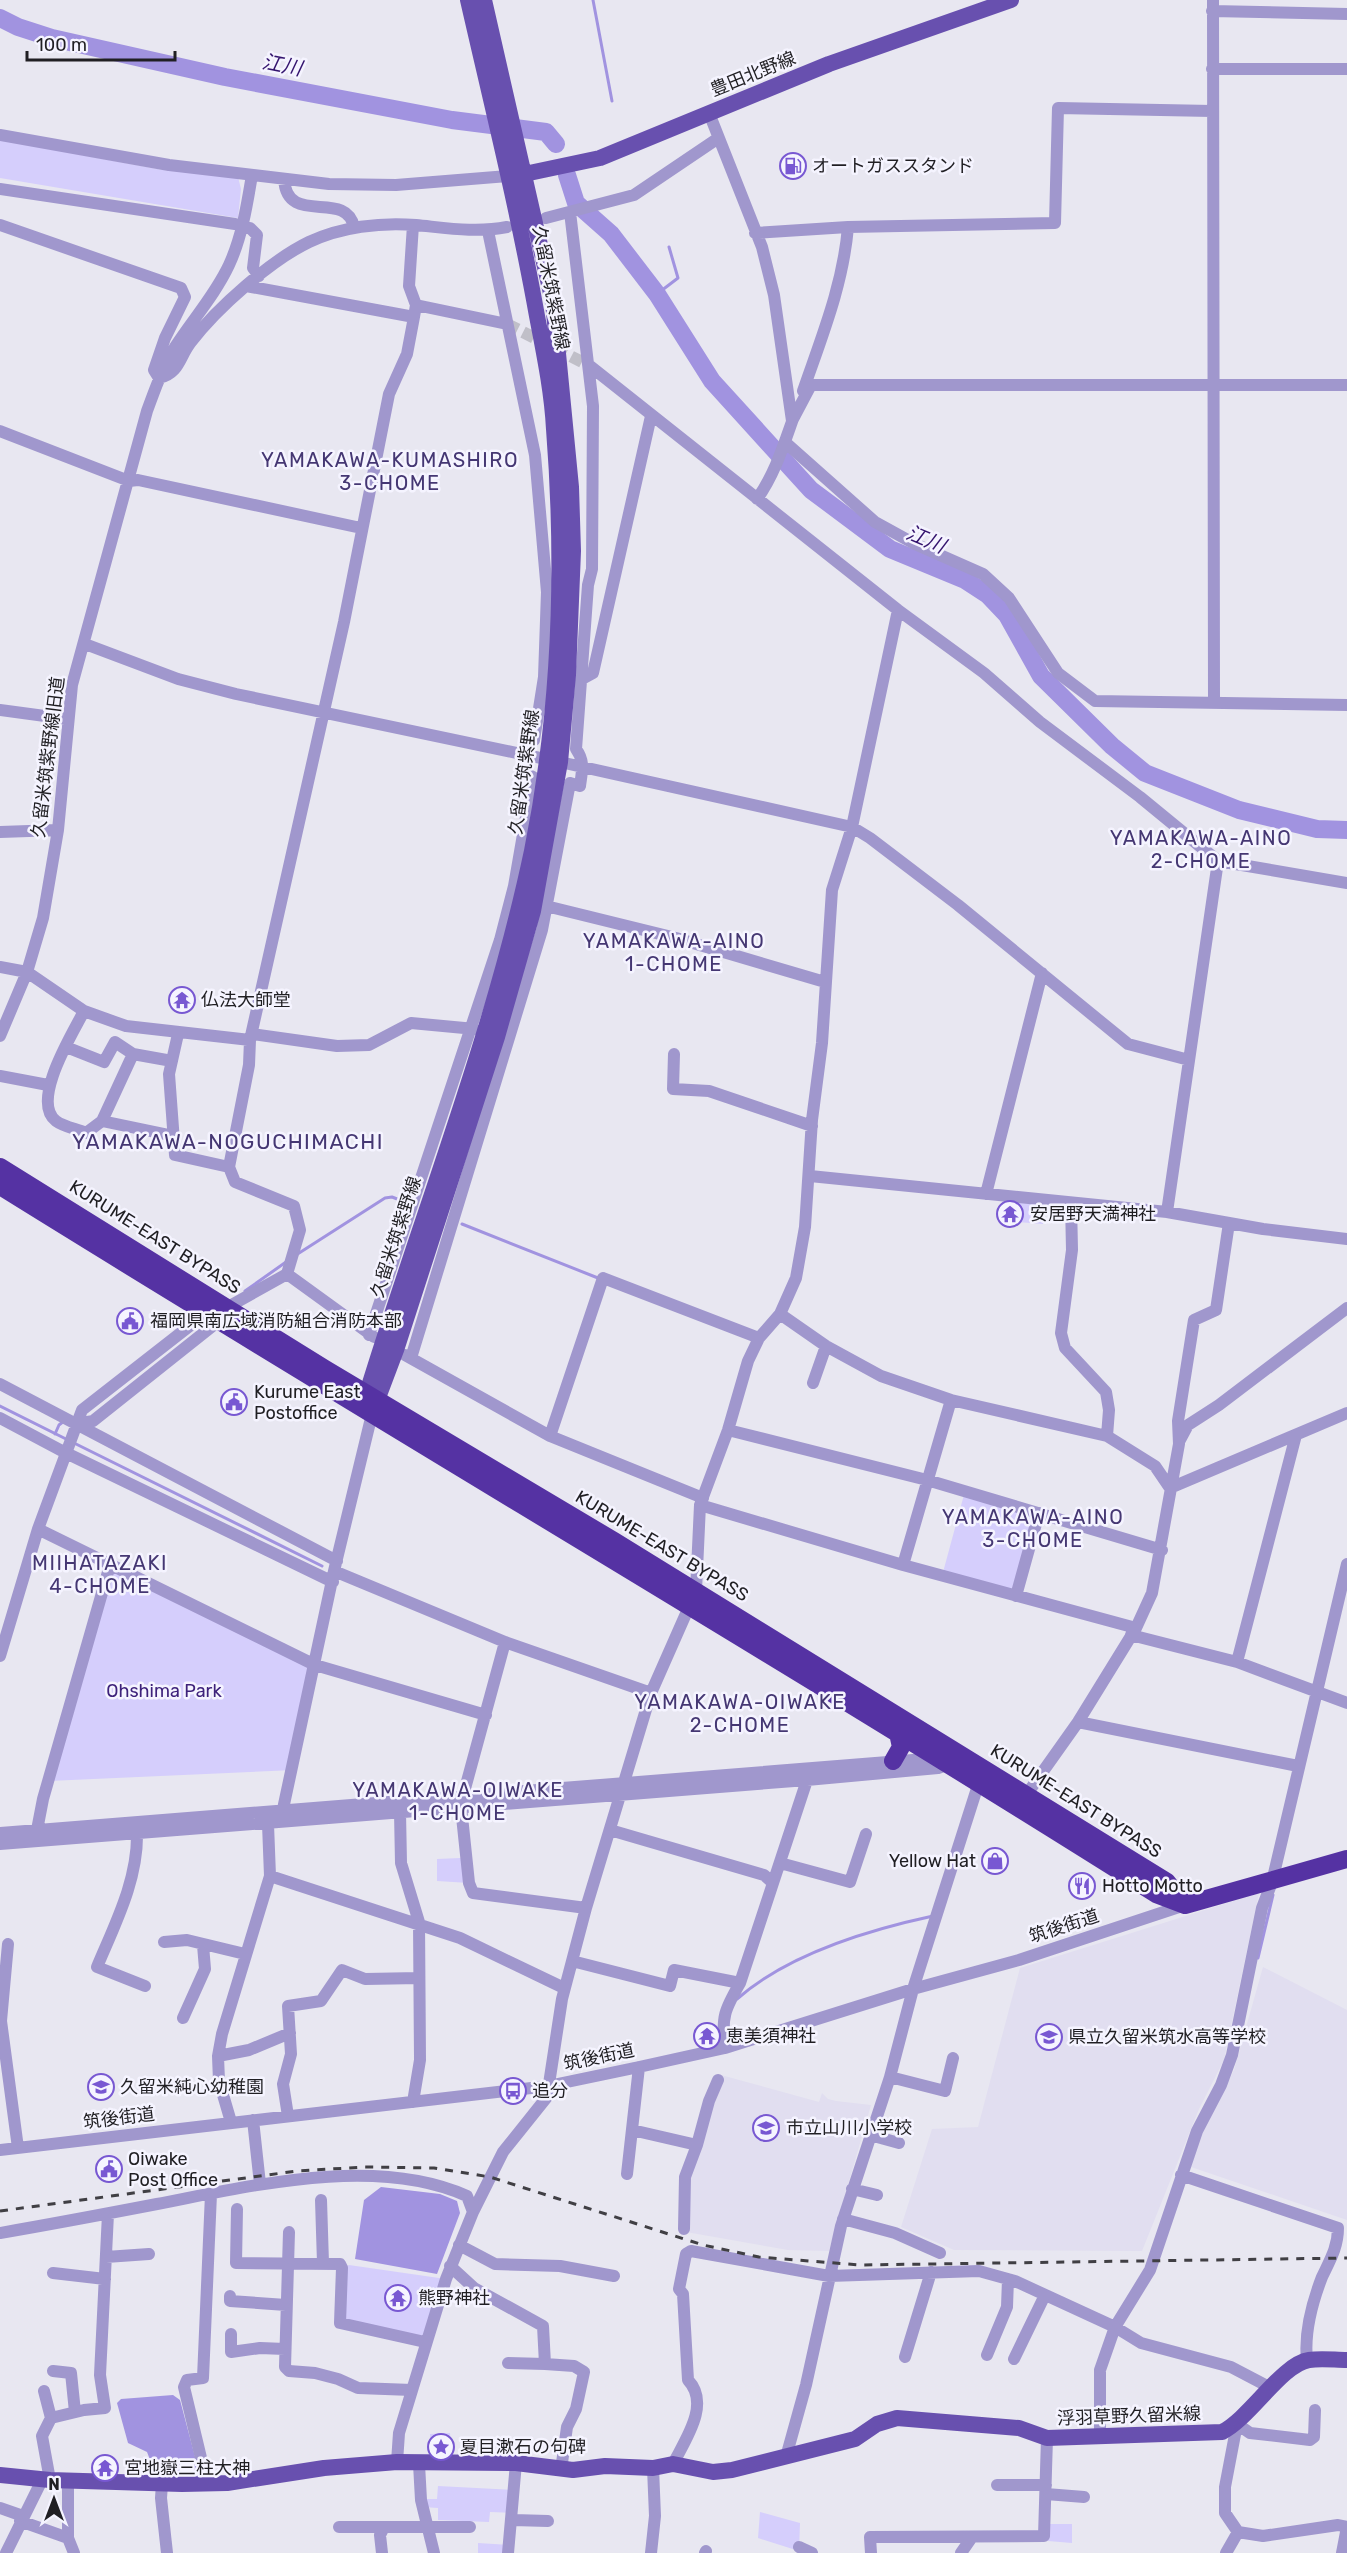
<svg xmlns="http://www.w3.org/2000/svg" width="1347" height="2553" font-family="Rubik,'Noto Sans JP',sans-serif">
<rect width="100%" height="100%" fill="#e8e7f1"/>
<path fill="#e1def0" d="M 1259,1893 L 1224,2060 L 1199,2109 L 1142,2251 L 954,2250 L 901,2227 L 932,2129 L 978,2127 L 1020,1968 Z
M 1263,1967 L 1347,2010 L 1347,2220 L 1191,2167 L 1200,2137 L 1234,2070 Z
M 721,2075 L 819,2102 L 822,2093 L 828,2099 L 836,2101 L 871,2105 L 829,2251 L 788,2250 L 686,2232 L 685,2177 Z"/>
<path fill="#d5cefc" d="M 0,140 L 163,170 L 238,177 L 241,189 L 238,218 L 0,178 Z
M 1018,1198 L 1044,1200 L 1043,1224 L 1017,1222 Z
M 965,1491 L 1039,1513 L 1016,1596 L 942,1576 Z
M 110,1565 L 315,1665 L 294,1770 L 49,1781 Z
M 460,1858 L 466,1859 L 469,1883 L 437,1881 L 437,1859 Z
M 349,2265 L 446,2279 L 425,2342 L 340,2323 L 342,2268 Z
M 450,2433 L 452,2462 L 432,2463 L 430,2434 Z
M 438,2486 L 515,2490 L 514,2513 L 490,2512 L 489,2522 L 438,2520 L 438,2508 L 423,2507 L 421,2499 L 437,2499 Z
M 760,2512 L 800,2523 L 799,2551 L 758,2538 Z
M 1047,2524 L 1072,2524 L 1072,2543 L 1048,2541 Z
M 478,2543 L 510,2545 L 508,2553 L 478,2553 Z"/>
<path fill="#a193e0" d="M 381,2187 L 440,2194 L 457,2201 L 460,2213 L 437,2274 L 355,2259 L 364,2200 Z
M 173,2395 L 180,2400 L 198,2468 L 195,2474 L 156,2475 L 147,2452 L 128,2443 L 117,2403 L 121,2399 Z"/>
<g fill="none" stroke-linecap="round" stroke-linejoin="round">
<path stroke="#a193e0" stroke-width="3" d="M 593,0 L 612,101
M 657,294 L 678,278 L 669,247
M 462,1224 L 598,1278
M 296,1255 L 385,1198 L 392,1197 L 405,1202
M 245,1291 L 286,1262
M 0,1406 L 68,1440
M 55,1434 L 59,1425 L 64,1421
M 74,1443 L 322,1566
M 1258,1958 L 1273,1895
M 737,1999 C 787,1955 868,1930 933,1916"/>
<path stroke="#a193e0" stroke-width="18" d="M 0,18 L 18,27 L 52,38 L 225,77 L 452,120 L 546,132 L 556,144
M 567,175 L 576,203 L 611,234 L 657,294 L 712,381 L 811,490 L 890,549 L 965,580 L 988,595 L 1007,615 L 1041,676 L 1112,746 L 1145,773 L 1239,810 L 1317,829 L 1347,830"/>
<path stroke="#c0bfc8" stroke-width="12" stroke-dasharray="12 6" stroke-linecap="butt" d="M 507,324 L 590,366"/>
<path stroke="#a097cd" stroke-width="12" d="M 1213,0 L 1214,703
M 1212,11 L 1347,14
M 1212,69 L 1347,69
M 709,113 L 762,247 L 774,295 L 792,421
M 0,135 L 169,165 L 329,184 L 396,185 L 508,176
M 284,179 C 287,228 346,188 354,227
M 0,189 L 235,224
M 546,218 L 634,195 L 717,139
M 0,225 L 181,288 L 185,297 L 165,338 L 154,370 L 159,378 C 180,373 179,357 191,342 C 217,308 270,261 309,242 C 341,227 380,222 416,225 C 447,228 476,233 507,227
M 250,228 L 257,235 L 253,268 L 259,276
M 755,233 L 848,227 L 1055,223 L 1058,108 L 1212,111
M 246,286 L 414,317
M 416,305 L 507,324
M 590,366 L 898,610 L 984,673 L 1040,722 L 1140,797 L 1218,861 L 1347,883
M 803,391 C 822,336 843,285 848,227
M 792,421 L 811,385 L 1347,385
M 0,431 L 129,481 L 138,480 L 361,528
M 786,443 L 875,522 L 915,544 L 983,574 L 1009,598 L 1058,673 L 1095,701 L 1347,705
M 757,499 C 775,474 784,444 794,416
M 85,644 L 178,679 L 236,694 L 560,762 L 852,827 L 870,838 L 958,905 L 1128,1044 L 1189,1060
M 582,679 L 593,673 L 651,416
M 0,710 L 67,719
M 0,832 L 58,830
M 546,906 L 676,938 L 825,982
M 0,967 L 27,972 L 84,1011 L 126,1026 L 250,1040
M 178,1034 L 169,1074 L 175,1155 L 229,1167
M 252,1034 L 337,1046 L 369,1045 L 411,1023 L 475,1029
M 0,1036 L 27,972 L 43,918 L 58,830 L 72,685 L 147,411 C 155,389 163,367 175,347 C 193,319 215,295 229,265 C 242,237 247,205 252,175
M 66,1047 L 104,1062 L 115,1042 L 133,1054 L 102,1121 L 86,1133 C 77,1129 64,1127 56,1121 C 30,1101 73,1033 84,1011
M 133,1054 L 172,1061
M 674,1054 L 673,1089 L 709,1091 L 812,1126
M 0,1076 L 48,1085
M 102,1121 L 174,1136
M 810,1176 L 1167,1212 L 1263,1229 L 1347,1239
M 986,1194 L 1042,973
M 1071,1203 L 1072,1250 L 1061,1333 L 1065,1348 L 1106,1392 L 1109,1410 L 1107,1436
M 1167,1212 L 1218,861
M 287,1274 L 300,1230 L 294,1206 L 235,1182 L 229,1167 L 249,1065 L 250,1040 L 344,622 L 389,394 L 407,354 L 414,317 L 416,305 L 409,286 L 413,225
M 287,1274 L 374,1337
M 780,1314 L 826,1346 L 881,1376 L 951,1400 L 1107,1436 L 1155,1466 L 1170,1488
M 369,1335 L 500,940 L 514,886 L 533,777 L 524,773 L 522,755 L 525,741 L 534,740 L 544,677 L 547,592 L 535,455 L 488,231
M 405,1355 L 550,1436 L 703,1498
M 411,1358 L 542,930 L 570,783 L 580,786 C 582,771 585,761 576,749 L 588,585 L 592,569 L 593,406 L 570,212
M 813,1383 L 826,1346
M 0,1384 L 337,1561
M 0,1418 L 64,1452 L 333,1582
M 77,1424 L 93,1421 L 220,1320
M 728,1430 L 927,1480 L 1162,1550
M 550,1436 L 603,1278 L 759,1338
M 1180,1440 L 1188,1425 L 1219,1405 L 1347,1308
M 1170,1488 L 1347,1413
M 700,1505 L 903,1565 L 1136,1628
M 38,1529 L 315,1665 L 486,1715
M 903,1565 L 951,1400
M 334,1571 L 505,1642 L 651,1693
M 1016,1596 L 1039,1513
M 1131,1635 L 1237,1662 L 1347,1703
M 505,1642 L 463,1796 L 461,1807 L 469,1883 L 473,1893 L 586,1908
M 0,1656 L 38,1529 L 82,1410 L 205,1314 L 228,1307 L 287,1274
M 1237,1662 L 1296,1435
M 1078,1722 L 1298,1766
M 1022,1801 L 1078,1722 L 1136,1628 L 1152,1593 L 1179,1444 L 1178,1421 L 1194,1320 L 1216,1310 L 1229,1223
M 400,1812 L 401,1863 L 419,1922 L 420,2060 L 413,2102
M 37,1830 L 43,1799 L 110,1565
M 610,1830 L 764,1875 L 773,1883
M 0,1833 L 938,1758
M 137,1833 C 138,1880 115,1924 97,1967 L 145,1986
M 0,1844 L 807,1780 L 938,1768 L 952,1763
M 780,1863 L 850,1882 L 866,1834
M 270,1876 L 460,1938 L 564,1988
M 164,1942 L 187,1940 L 245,1954
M 8,1944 L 1,2021 L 18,2148
M 572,1961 L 670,1986 L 674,1970 L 740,1983
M 183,2018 L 205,1969 L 203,1945
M 725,2048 C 721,2017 725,2009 740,1983 L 809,1774
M 218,2056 L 249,2050 L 290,2033
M 890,2077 L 945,2091 L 953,2058
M 288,2116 L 283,2084 L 291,2054 L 288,2006 L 321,2001 L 342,1970 L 365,1979 L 419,1978
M 253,2120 L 260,2184
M 231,2122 L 219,2081 L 218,2056 L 222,2034 L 270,1876 L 268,1824 L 283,1809 L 334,1571 L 372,1414
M 632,2130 L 697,2145 L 685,2177 L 684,2229
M 870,2135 L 899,2143
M 697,2145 L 709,2101 L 718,2080
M 0,2150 L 548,2086 L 639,2067 L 725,2048 L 913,1989 L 1019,1960 L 1185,1905
M 627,2174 L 639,2067
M 1181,2175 L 1338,2228 C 1338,2247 1330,2260 1322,2277 C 1312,2303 1304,2332 1307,2360
M 852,2189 L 877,2195
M 321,2200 L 323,2263
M 237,2209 L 236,2263 L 340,2264 L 342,2268 L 340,2323 L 425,2342
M 843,2219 L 895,2233 L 940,2253
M 289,2232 L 285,2367 L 289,2371 L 315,2373 L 338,2379 L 358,2388 L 412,2390
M 0,2233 C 52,2224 105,2214 157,2204 C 251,2186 376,2155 467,2196 L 473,2212
M 459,2245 L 495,2264 L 560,2266 L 614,2276
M 106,2257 L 149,2254
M 450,2266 L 474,2288 L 543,2326 L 545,2364 L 574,2366 L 584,2372 L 576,2409 L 567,2427 L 561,2470
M 53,2273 L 105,2279
M 230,2296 L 230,2301 L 286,2305
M 231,2334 L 231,2352 L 260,2348 L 285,2349
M 987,2355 L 1007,2307 L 1008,2279
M 905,2357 L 931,2272
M 1014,2359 L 1045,2295
M 508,2363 L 545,2364
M 53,2371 L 71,2373 L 75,2412
M 44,2391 L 51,2418
M 1100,2438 L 1100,2370 L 1115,2327 L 1150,2270 L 1197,2131 L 1221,2085 L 1232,2055 L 1262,1908 L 1272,1882 L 1347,1564
M 786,2457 L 806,2385 L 841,2226 L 890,2077 L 913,1989 L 979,1782
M 397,2462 L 399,2433 L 446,2279 L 473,2212 L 503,2152 L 547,2097 L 562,1999 L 586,1908 L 651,1693 L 696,1591 L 700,1505 L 728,1430 L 748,1361 L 759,1338 L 780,1314 L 796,1278 L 805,1227 L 812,1120 L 822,1043 L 832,890 L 852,827 L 898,610
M 419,2464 L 421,2500 L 434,2553
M 673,2464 C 685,2440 711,2404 688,2380 L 683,2294 L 679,2289 L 686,2254 L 691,2251 L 829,2276 L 979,2271 L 1015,2281 L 1115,2327 L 1141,2343 L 1231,2367 L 1271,2388
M 50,2480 L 42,2436 L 51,2418 L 84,2410 L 105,2408 L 100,2375 L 108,2214
M 68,2480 L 68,2538 L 74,2553
M 207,2483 L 184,2387 L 187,2380 L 203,2378 L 211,2194
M 162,2484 L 161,2498 L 167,2553
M 997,2485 L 1046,2485
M 1046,2494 L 1084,2497
M 0,2508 L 23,2516
M 513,2520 L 548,2521
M 20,2521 L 68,2538
M 339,2527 L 470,2527
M 1238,2532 L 1263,2536 L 1338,2525 L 1347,2527
M 799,2547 L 812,2553
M 6,2553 L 43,2478
M 382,2553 L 380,2535 L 384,2527
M 508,2553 L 516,2463
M 651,2553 L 655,2516 L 653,2468
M 705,2553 L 706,2551
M 871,2553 L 870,2537 L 1044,2536 L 1047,2438
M 961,2553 L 972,2537
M 1226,2553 L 1238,2532 L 1225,2513 L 1225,2487 L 1237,2424 L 1250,2433 L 1310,2440 L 1314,2437 L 1315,2410
M 1342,2553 L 1347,2527"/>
<path stroke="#6850af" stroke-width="16" d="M 515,176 L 600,158 L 829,64 L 1011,0
M 369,1405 L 367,1393 C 422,1213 493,1036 532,851 C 560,712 565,570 554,429 C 552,391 544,353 537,316 C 518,210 492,105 468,0
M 373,1411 L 396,1350 L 497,1037 L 533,911 L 560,762 L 568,675 L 573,551 L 571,487 L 553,302 L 484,0
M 0,2475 L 50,2480 L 182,2484 L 227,2483 L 324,2468 L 397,2462 L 516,2463 L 573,2470 L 605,2466 L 653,2468 L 673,2464 L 713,2472 L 732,2470 L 855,2439 L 877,2424 L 897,2418 L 1019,2428 L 1047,2438 L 1222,2432 C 1250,2418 1282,2364 1309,2360 C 1321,2358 1335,2360 1347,2360"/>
<path stroke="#5532a3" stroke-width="18" d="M 0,1167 L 325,1369 L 614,1541 L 1167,1882 L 1185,1905
M 0,1186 C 384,1425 774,1653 1156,1894 L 1185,1905
M 893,1761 L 901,1747 L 898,1733
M 1185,1905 L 1347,1859"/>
<path stroke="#403f44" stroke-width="3" stroke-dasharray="8 8" stroke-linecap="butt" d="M 0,2211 L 297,2171 L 365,2167 L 434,2168 L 490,2177 L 703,2245 L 759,2257 L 860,2265 L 1347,2258"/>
</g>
<defs>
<symbol id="fuel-ring" viewBox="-11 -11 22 22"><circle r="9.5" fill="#f5f4ff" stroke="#7858d2" stroke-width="1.5"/><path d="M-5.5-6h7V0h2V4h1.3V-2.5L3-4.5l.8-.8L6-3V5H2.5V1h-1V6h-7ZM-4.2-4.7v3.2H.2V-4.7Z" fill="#7858d2"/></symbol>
<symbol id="temple-ring" viewBox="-11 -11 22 22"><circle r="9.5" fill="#f5f4ff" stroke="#7858d2" stroke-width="1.5"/><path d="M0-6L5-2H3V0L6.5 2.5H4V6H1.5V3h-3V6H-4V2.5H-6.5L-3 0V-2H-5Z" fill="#7858d2"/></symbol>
<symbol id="civic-ring" viewBox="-11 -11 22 22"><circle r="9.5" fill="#f5f4ff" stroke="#7858d2" stroke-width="1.5"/><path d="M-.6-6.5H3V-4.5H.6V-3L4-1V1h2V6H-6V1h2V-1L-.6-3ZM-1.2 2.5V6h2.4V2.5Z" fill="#7858d2"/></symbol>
<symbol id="shop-ring" viewBox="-11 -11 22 22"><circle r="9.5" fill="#f5f4ff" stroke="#7858d2" stroke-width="1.5"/><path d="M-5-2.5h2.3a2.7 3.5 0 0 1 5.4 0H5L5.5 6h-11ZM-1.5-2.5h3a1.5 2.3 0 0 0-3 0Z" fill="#7858d2"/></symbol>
<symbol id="restaurant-ring" viewBox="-11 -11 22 22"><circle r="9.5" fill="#f5f4ff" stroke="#7858d2" stroke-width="1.5"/><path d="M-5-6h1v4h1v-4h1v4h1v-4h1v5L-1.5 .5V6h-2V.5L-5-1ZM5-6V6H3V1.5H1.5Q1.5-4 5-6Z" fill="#7858d2"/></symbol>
<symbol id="school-ring" viewBox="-11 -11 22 22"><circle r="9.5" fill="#f5f4ff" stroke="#7858d2" stroke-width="1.5"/><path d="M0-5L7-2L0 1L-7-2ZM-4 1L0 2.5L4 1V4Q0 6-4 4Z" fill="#7858d2"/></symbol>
<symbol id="bus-ring" viewBox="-11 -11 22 22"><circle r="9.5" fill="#f5f4ff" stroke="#7858d2" stroke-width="1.5"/><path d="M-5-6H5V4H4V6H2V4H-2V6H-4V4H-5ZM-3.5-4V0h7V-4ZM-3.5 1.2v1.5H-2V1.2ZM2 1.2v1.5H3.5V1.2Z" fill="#7858d2"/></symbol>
<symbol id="sight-ring" viewBox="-11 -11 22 22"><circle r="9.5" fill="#f5f4ff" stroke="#7858d2" stroke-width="1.5"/><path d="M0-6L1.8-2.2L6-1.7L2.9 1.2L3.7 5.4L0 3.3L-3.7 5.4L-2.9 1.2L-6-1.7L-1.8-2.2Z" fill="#7858d2"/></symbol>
</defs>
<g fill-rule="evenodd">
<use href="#fuel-ring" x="778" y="151" width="30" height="30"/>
<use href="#temple-ring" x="167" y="985" width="30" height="30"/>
<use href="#temple-ring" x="995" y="1199" width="30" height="30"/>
<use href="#civic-ring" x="115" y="1306" width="30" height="30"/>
<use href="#civic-ring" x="219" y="1387" width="30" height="30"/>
<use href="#shop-ring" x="980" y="1846" width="30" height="30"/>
<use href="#restaurant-ring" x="1067" y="1871" width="30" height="30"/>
<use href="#temple-ring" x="692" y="2021" width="30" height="30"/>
<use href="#school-ring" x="1034" y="2022" width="30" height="30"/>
<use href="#school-ring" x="86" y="2072" width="30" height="30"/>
<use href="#bus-ring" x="498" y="2076" width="30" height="30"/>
<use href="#school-ring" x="751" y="2113" width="30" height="30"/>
<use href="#civic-ring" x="94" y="2154" width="30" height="30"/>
<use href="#temple-ring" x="383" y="2283" width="30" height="30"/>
<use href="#sight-ring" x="426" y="2432" width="30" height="30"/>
<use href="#temple-ring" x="90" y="2453" width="30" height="30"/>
</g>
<g text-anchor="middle" stroke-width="5" stroke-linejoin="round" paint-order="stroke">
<g font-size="18" fill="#201f23" stroke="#f5f4ff">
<text transform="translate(753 74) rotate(-22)" y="6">豊田北野線</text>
<text transform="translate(551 288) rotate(79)" y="6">久留米筑紫野線</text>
<text transform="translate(48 757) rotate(-83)" y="6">久留米筑紫野線旧道</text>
<text transform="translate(524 772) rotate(-82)" y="6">久留米筑紫野線</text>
<text transform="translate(155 1237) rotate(32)" y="6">KURUME-EAST BYPASS</text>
<text transform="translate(396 1237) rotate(-72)" y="6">久留米筑紫野線</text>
<text transform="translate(662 1546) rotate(31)" y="6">KURUME-EAST BYPASS</text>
<text transform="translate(1076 1801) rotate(32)" y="6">KURUME-EAST BYPASS</text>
<text transform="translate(1064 1926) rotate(-18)" y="6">筑後街道</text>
<text transform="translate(599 2057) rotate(-12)" y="6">筑後街道</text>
<text transform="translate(119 2118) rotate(-7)" y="6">筑後街道</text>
<text transform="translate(1129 2416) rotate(-2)" y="6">浮羽草野久留米線</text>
</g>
<g font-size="18" fill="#201f23" stroke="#f5f4ff" text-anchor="start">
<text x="812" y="172">オートガススタンド</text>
<text x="201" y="1006">仏法大師堂</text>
<text x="1030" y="1220">安居野天満神社</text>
<text x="150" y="1327">福岡県南広域消防組合消防本部</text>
<text x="254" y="1398">Kurume East<tspan x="254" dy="21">Postoffice</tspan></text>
<text x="976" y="1867" text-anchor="end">Yellow Hat</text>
<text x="1102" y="1892">Hotto Motto</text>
<text x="726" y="2042">恵美須神社</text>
<text x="1068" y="2043">県立久留米筑水高等学校</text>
<text x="120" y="2093">久留米純心幼稚園</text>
<text x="532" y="2097">追分</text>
<text x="786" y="2134">市立山川小学校</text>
<text x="128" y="2165">Oiwake<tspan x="128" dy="21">Post Office</tspan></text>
<text x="418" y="2304">熊野神社</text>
<text x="460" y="2453">夏目漱石の句碑</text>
<text x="124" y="2474">宮地嶽三柱大神</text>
</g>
<g font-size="18" fill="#3e227b" stroke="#f5f4ff">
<text x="164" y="1697">Ohshima Park</text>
</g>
<g font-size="20" font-style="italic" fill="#34146e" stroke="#f5f4ff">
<text transform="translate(282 65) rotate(11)" y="7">江川</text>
<text transform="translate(926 539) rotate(23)" y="7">江川</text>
</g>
<g font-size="20" letter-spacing="1.5" fill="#453773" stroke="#f5f4ff">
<text x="390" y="467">YAMAKAWA-KUMASHIRO<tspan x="390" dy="23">3-CHOME</tspan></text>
<text x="1201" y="845">YAMAKAWA-AINO<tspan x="1201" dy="23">2-CHOME</tspan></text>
<text x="674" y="948">YAMAKAWA-AINO<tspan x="674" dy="23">1-CHOME</tspan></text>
<text x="1033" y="1524">YAMAKAWA-AINO<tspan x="1033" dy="23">3-CHOME</tspan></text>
<text x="100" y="1570">MIIHATAZAKI<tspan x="100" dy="23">4-CHOME</tspan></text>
<text x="740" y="1709">YAMAKAWA-OIWAKE<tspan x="740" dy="23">2-CHOME</tspan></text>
<text x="458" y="1797">YAMAKAWA-OIWAKE<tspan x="458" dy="23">1-CHOME</tspan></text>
</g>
<g font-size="21" letter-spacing="1.5" fill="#453773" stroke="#f5f4ff">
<text x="228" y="1149">YAMAKAWA-NOGUCHIMACHI</text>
</g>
</g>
<g transform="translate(54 2499)" stroke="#f5f4ff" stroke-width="4.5" paint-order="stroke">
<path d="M0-4.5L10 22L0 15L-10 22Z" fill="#201f23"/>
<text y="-9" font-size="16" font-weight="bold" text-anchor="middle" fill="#201f23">N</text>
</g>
<path d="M27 51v9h148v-9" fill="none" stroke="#201f23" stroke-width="3"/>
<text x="36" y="51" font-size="18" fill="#201f23" stroke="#f5f4ff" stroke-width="4.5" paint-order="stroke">100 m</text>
</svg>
